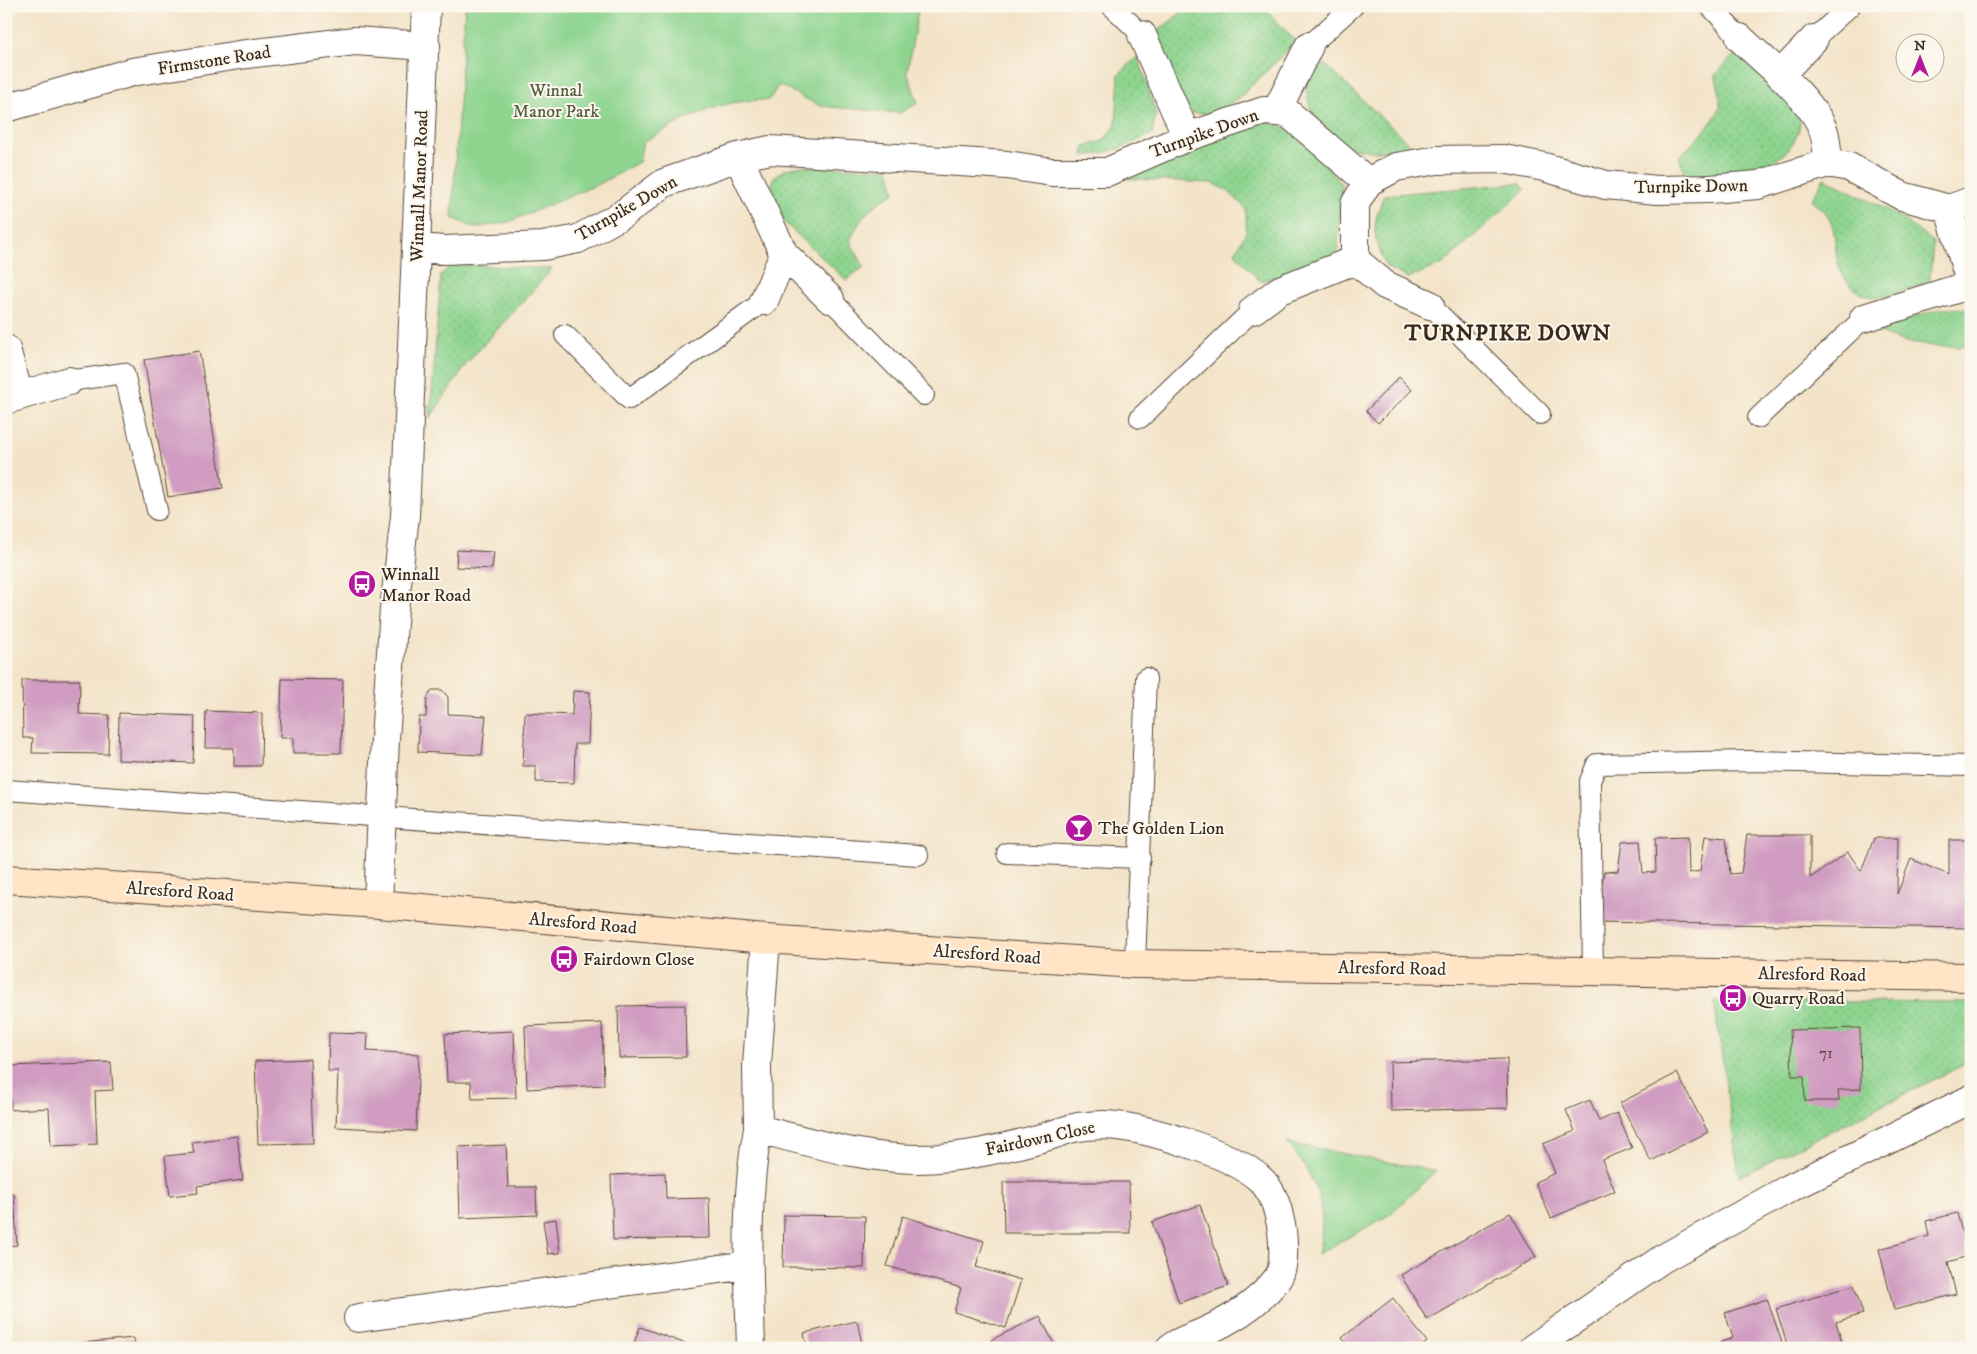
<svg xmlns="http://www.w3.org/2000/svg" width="1977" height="1354" font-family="'IM FELL DW Pica',serif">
<defs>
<pattern id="grass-dots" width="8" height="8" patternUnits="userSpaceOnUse" patternTransform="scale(1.25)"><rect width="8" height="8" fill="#8ed48f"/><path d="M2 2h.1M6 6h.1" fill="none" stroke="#7bb67b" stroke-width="1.8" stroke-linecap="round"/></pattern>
</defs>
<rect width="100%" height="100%" fill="#fbf7ec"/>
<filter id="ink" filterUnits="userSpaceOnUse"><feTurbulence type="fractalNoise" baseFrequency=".02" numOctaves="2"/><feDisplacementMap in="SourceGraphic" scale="10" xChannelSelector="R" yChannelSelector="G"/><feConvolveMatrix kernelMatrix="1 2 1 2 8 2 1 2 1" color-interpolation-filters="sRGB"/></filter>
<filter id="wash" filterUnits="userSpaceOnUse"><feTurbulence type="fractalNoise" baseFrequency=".0096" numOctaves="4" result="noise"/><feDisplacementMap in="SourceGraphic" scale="20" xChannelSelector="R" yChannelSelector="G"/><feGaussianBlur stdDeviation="1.12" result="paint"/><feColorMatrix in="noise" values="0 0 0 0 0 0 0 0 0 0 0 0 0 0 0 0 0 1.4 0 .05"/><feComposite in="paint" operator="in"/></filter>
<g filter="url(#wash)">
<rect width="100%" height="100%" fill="#f3e3c8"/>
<path fill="url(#grass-dots)" stroke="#647f56" d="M 1190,6 L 1263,6 L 1296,42 L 1238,99 L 1213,114 L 1191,113 L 1177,89 L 1156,32 Z
M 1736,53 L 1801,113 C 1799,176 1732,172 1686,176 L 1679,157 C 1689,147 1717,120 1720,107 C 1721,96 1718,85 1715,75 Z
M 1138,56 L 1156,113 L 1152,134 C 1130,144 1108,156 1083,155 L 1085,146 L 1103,141 L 1116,125 L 1119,74 Z
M 1318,58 L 1416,150 L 1369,151 L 1346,146 L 1331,134 L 1310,109 L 1304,78 Z
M 1268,121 C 1300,131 1322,160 1342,185 L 1337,259 L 1311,271 L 1260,281 L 1235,253 L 1246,232 L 1246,209 L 1229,192 L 1213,183 L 1117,178 Z
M 803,166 L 889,169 L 895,192 C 872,206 861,215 850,241 L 864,267 L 846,280 L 784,222 L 772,199 L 773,178 L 785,169 Z
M 1824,178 L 1897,215 L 1933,242 L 1930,280 C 1895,297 1857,312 1839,266 C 1834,252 1837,233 1830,220 C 1826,213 1818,206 1812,199 Z
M 1520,183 L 1525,190 L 1443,264 L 1408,278 L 1386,267 C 1372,233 1371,229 1384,195 Z
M 453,264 L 552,269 L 467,363 L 430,418 L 441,275 Z
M 1971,308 L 1971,347 C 1935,346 1907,347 1874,330 L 1938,309 Z
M 1714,1001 L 1971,1003 L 1971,1061 L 1739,1177 Z"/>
<path fill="#8ed48f" stroke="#647f56" d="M 465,6 L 919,6 L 907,72 L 918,103 L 900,113 L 820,106 L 779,85 L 769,100 C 717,99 688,118 643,142 L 639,162 L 601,183 L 509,222 L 475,228 L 452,218 Z
M 1287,1143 L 1436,1171 L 1389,1215 L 1318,1254 C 1329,1207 1317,1179 1287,1143 Z"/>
<g id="blocks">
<path fill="#d09cc1" d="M 199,351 L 223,488 L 168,497 L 144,360 Z
M 1399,377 L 1412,390 L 1378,423 L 1366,411 Z
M 457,550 L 494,552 L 492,569 L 456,567 Z
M 282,679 L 343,680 L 341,753 L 293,753 L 293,738 L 280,738 Z
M 22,680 L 80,680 L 79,714 L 109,715 L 108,754 L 32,753 L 33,738 L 23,738 Z
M 432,690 L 442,690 L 448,697 L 448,714 L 486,716 L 482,755 L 418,752 L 419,717 L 426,717 L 427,698 Z
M 573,691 L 590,692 L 588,744 L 575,744 L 574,783 L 536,782 L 536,766 L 523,766 L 525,713 L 572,715 Z
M 206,711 L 262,713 L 261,766 L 234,766 L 234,748 L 205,748 Z
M 119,713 L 195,716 L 193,763 L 118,760 Z
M 1747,835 L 1810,835 L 1810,878 L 1848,852 L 1861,871 L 1874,838 L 1898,838 L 1897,894 L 1911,859 L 1949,875 L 1949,840 L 1966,840 L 1971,847 L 1971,928 L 1594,922 L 1604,872 L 1618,871 L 1622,842 L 1640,841 L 1643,873 L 1656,872 L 1655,838 L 1688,837 L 1689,873 L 1700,871 L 1705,836 L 1726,838 L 1730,874 L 1741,873 Z
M 685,1005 L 686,1057 L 619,1058 L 618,1006 Z
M 602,1023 L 604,1085 L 527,1089 L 525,1026 Z
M 1860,1028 L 1861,1089 L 1838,1090 L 1839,1101 L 1805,1101 L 1804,1076 L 1792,1076 L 1790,1030 Z
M 514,1031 L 516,1098 L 472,1099 L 471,1082 L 447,1082 L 445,1034 Z
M 329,1033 L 368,1034 L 367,1051 L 419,1054 L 416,1131 L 336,1127 L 338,1071 L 328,1071 Z
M 310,1059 L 313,1143 L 258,1144 L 255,1061 Z
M 1507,1059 L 1508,1108 L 1391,1111 L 1390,1062 Z
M 111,1062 L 113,1090 L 95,1091 L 97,1144 L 51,1146 L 49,1108 L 11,1110 L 9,1066 Z
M 1677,1073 L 1708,1132 L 1651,1161 L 1620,1103 Z
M 1590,1100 L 1599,1121 L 1617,1113 L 1632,1148 L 1602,1160 L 1615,1191 L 1551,1218 L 1535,1182 L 1555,1173 L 1543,1144 L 1575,1131 L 1566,1110 Z
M 237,1136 L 243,1180 L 197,1186 L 198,1193 L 170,1196 L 165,1156 L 194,1153 L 192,1142 Z
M 506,1145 L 508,1187 L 536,1187 L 537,1215 L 460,1218 L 458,1147 Z
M 665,1173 L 666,1199 L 709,1198 L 710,1238 L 613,1240 L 611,1175 Z
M 1003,1182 L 1129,1182 L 1130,1233 L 1004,1233 Z
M 6,1194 L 14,1194 L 17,1245 L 6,1246 Z
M 1200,1205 L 1228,1286 L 1179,1303 L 1152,1222 Z
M 1510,1213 L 1536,1257 L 1427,1320 L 1401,1275 Z
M 1957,1213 L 1968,1256 L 1948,1262 L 1956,1294 L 1894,1310 L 1879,1249 L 1929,1236 L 1926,1221 Z
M 784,1215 L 865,1216 L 864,1268 L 783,1267 Z
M 903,1216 L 984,1241 L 976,1267 L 1021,1280 L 1006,1328 L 954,1312 L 961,1288 L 887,1266 Z
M 556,1219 L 560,1253 L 548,1254 L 543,1221 Z
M 1854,1285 L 1863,1314 L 1836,1322 L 1844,1348 L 1788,1348 L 1776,1309 Z
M 1393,1298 L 1427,1342 L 1420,1348 L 1350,1348 L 1342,1338 Z
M 1767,1299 L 1784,1348 L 1723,1348 L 1721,1342 L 1733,1338 L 1725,1313 Z
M 1040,1316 L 1056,1348 L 995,1348 L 991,1340 Z
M 857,1321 L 863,1348 L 807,1348 L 804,1333 Z
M 640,1327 L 689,1345 L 688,1348 L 632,1348 Z
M 134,1338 L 135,1348 L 71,1348 L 71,1344 Z"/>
</g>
</g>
<g filter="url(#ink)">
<use href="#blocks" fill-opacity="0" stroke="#574638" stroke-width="1"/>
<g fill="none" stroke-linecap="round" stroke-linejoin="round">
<defs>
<path id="service" d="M 1112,6 L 1142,35
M 1710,6 L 1740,38
M 1814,39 L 1850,6
M 1309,46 L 1353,6
M 830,299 L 924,395
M 1430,305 L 1540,414
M 565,335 L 629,399 L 764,301
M 69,381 L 124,373 L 157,510
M 1140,418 L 1253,310
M 1758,418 L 1864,318
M 6,790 L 918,855
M 1007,853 L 1140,858
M 1135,964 L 1146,678
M 1593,971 L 1590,781 L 1597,764 L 1750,761 L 1971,766"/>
<path id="minor" d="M 1142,35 L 1187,137
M 1740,38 C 1765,62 1813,99 1824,132 C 1827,142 1827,153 1828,163
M 1780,75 L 1814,39
M 6,108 L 132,72 L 239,55 L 355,41 L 426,46
M 1277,110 L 1309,46
M 738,157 L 784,254 L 830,299
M 1368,182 L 1355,204 L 1355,260 L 1385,285 L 1430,305
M 1949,209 L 1971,286
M 417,248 L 445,250 L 543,246 L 578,239 L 623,214 L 664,183 L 738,157 L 770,150 L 1007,165 L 1052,172 L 1107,172 L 1187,137 L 1264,111 L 1288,113 L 1368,182 L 1396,167 L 1437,160 L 1504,159 L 1544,167 L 1606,185 L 1657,190 L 1710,189 L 1758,185 L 1828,163 L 1849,167 L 1902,196 L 1949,209 L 1971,201
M 764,301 L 784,254
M 1253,310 L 1280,290 L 1355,260
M 1864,318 L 1969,285
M 6,349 L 19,395
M 6,400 L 69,381
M 378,904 L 385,739 L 394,609 L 405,516 L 426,6
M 758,1129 L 757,1065 L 766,939
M 358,1318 L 749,1265
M 751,1348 C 749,1275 744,1201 758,1129 C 811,1142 863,1159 918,1159 C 960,1159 1005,1148 1045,1137 C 1056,1134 1067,1129 1078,1127 C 1086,1126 1096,1125 1104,1125 C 1143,1126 1232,1153 1260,1179 C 1271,1189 1276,1202 1279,1216 C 1283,1231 1287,1266 1277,1279 C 1259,1303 1231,1320 1204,1332 C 1193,1337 1180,1340 1170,1348"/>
<path id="tertiary" d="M 1533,1348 L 1662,1259 L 1788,1189 L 1971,1099"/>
<path id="secondary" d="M 6,879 L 378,904 L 766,939 L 1135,964 L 1971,977"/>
</defs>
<use href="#service" stroke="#574638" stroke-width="22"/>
<use href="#minor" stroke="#574638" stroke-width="30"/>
<use href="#tertiary" stroke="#574638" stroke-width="30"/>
<use href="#secondary" stroke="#574638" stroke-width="30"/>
<use href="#service" stroke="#fff" stroke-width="20"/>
<use href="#minor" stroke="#fff" stroke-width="28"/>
<use href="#tertiary" stroke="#fff" stroke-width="28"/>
<use href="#secondary" stroke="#ffe4c6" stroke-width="28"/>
</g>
</g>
<defs>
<symbol id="bus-disc" viewBox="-11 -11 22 22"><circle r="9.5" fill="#b5179e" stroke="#fbf7ec"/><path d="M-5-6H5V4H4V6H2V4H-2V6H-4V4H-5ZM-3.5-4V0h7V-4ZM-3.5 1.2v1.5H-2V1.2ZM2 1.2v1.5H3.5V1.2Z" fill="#fff"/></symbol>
<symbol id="bar-disc" viewBox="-11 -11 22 22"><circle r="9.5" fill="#b5179e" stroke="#fbf7ec"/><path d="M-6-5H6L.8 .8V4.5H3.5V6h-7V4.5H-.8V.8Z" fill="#fff"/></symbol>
</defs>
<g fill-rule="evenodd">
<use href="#bus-disc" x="346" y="568" width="32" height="32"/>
<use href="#bar-disc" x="1063" y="812" width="32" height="32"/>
<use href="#bus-disc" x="548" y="943" width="32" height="32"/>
<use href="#bus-disc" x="1717" y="982" width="32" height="32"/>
</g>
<g text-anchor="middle" stroke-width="4" stroke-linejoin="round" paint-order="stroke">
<g font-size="15" fill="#604647">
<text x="1826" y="1058">71</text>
</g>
<g font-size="18" fill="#3b2a1e" stroke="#fbf7ec">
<text transform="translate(214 60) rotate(-9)" y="6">Firmstone Road</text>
<text transform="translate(1204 133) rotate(-20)" y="6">Turnpike Down</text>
<text transform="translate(419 186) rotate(-88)" y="6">Winnall Manor Road</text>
<text transform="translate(1691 186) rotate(-1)" y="6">Turnpike Down</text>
<text transform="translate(626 208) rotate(-30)" y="6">Turnpike Down</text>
<text transform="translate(180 891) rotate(4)" y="6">Alresford Road</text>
<text transform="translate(583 923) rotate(5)" y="6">Alresford Road</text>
<text transform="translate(987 954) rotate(4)" y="6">Alresford Road</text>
<text transform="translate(1392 968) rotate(1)" y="6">Alresford Road</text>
<text transform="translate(1812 974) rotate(1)" y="6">Alresford Road</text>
<text transform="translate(1040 1138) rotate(-12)" y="6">Fairdown Close</text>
</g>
<g font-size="18" fill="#545d40" stroke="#fbf7ec">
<text x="556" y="96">Winnal<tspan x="556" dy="21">Manor Park</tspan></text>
</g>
<g font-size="18" fill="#3b2a1e" stroke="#fbf7ec" text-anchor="start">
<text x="381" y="580">Winnall<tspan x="381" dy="21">Manor Road</tspan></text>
<text x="1098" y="834">The Golden Lion</text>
<text x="583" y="965">Fairdown Close</text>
<text x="1752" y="1004">Quarry Road</text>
</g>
<g font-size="22" font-weight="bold" letter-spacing="1" fill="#3b2a1e" stroke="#fbf7ec">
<text x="1508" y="340">TURNPIKE DOWN</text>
</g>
</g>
<rect width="1977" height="1354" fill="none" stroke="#fbf7ec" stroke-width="25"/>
<g transform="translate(1920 58)"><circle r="24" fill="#fbf7ec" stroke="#aea59a"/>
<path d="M0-4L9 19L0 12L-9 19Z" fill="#b5179e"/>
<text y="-8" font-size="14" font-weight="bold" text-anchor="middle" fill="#3b2a1e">N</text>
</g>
</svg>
